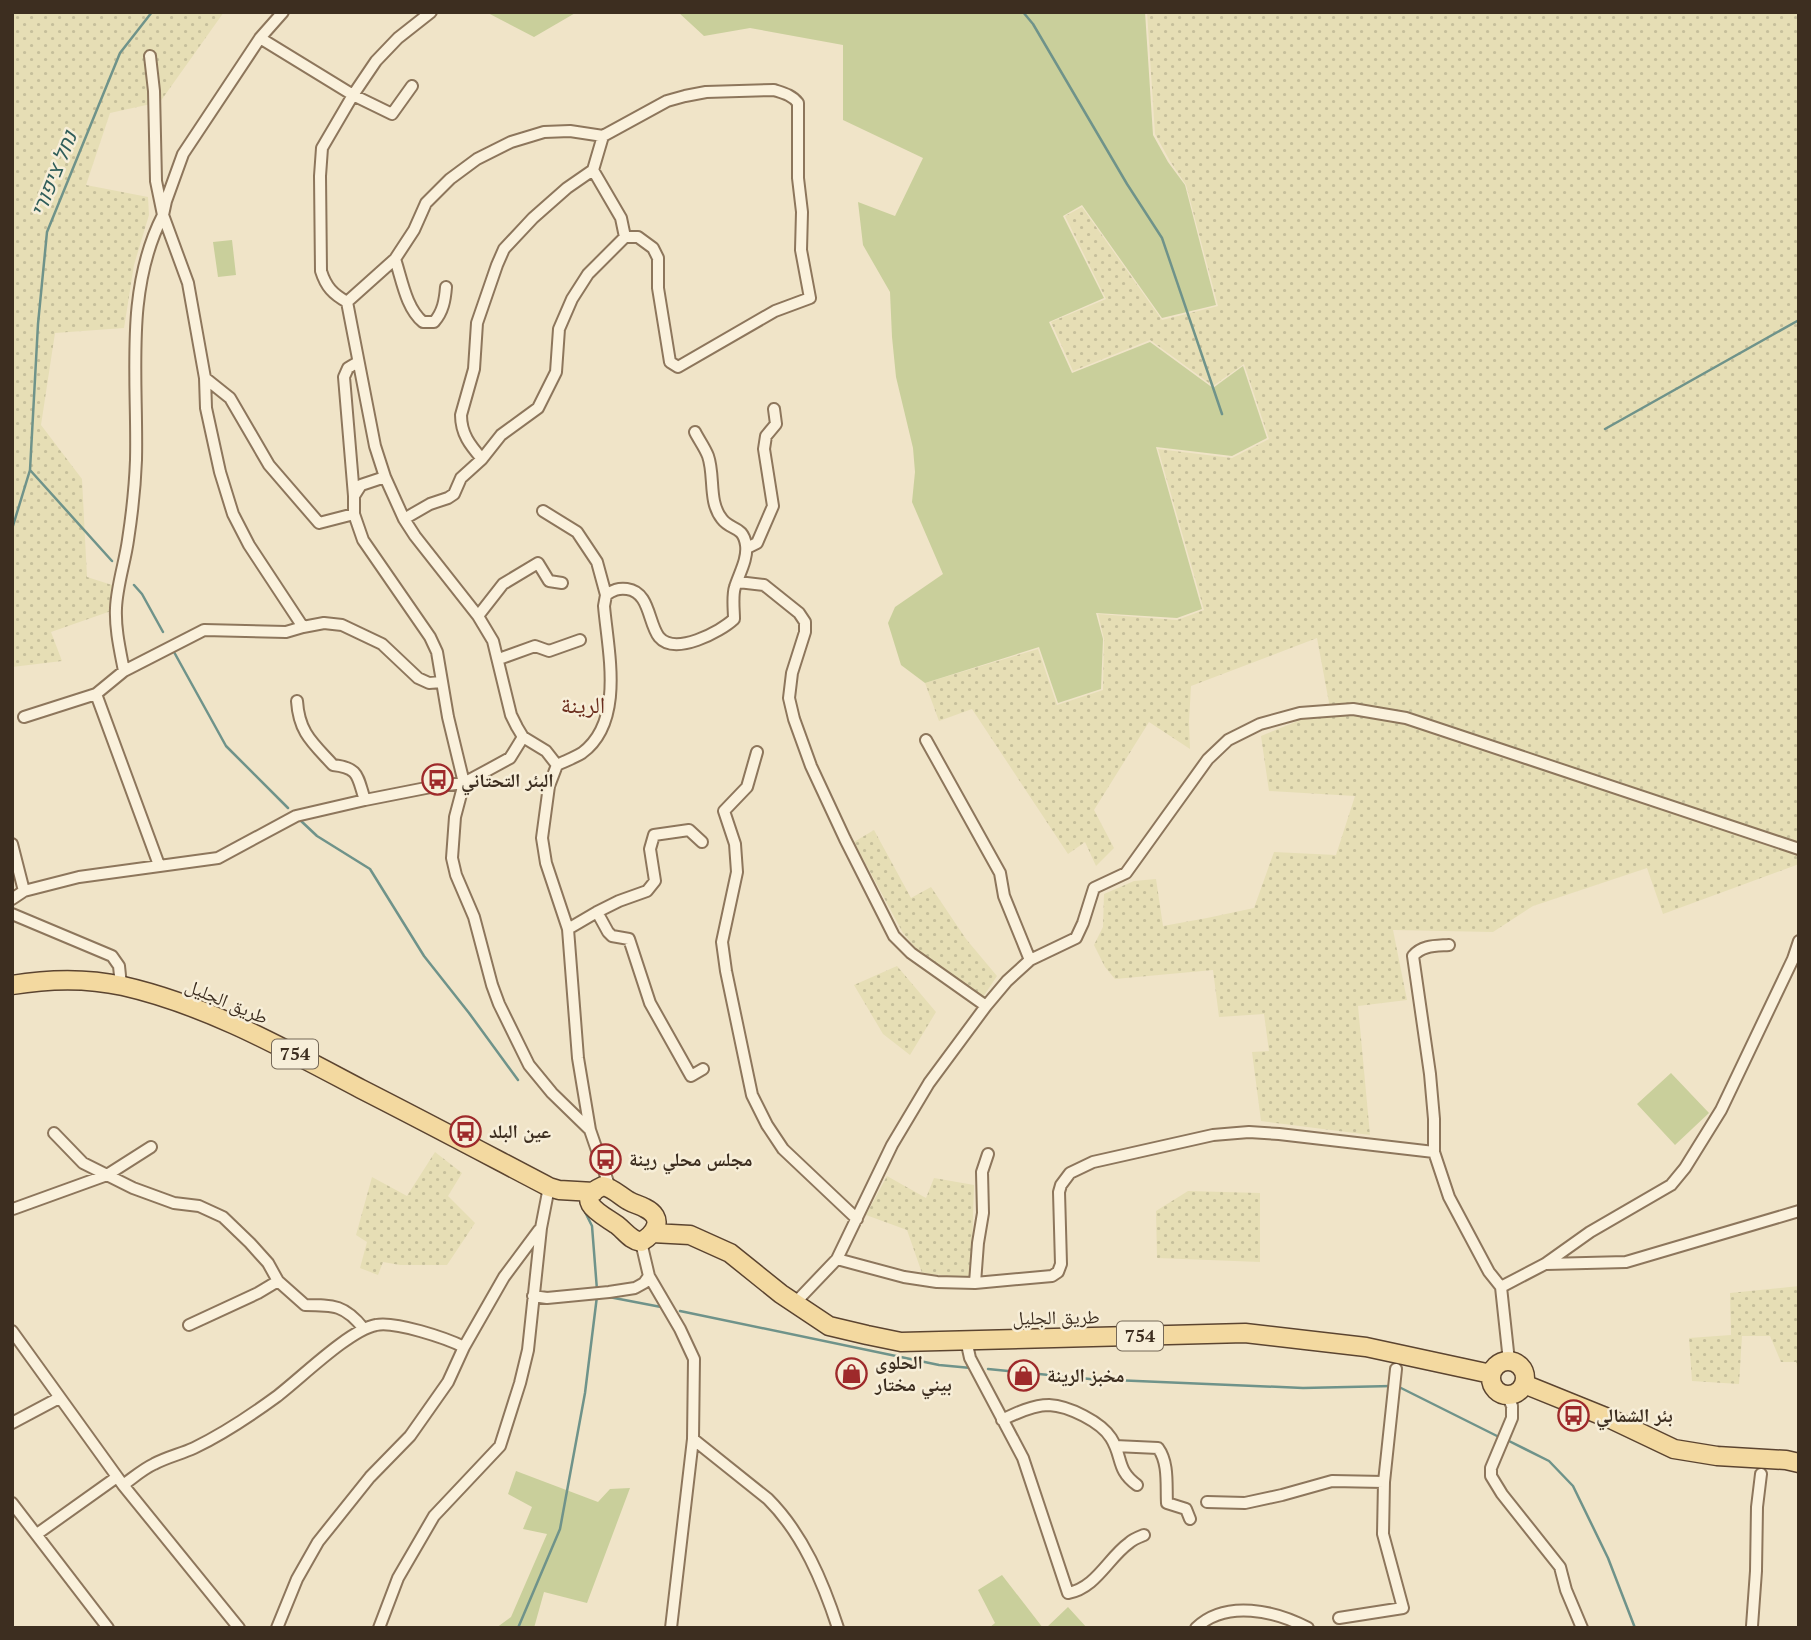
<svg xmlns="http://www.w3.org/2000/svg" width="1811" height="1640" font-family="'PT Serif','Noto Naskh Arabic',Heebo,serif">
<defs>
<pattern id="farmland-dots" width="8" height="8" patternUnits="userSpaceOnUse" patternTransform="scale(1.75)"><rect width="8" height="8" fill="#e6deb5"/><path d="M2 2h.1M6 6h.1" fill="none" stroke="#c6bf9b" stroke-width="1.8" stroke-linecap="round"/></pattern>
</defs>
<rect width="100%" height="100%" fill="#f0e4c8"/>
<path fill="url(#farmland-dots)" d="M 12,12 L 224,12 L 160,102 L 110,113 L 86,185 L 148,197 L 149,215 L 134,265 L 124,328 L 55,333 L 41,425 L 82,479 L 87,577 L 112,585 L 111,611 L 51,632 L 62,661 L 12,667 Z
M 1147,12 L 1799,12 L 1799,864 L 1663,914 L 1647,868 L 1533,906 L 1493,932 L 1393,930 L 1407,1000 L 1358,1006 L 1370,1135 L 1261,1121 L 1252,1052 L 1269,1051 L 1264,1014 L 1219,1017 L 1213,970 L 1115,979 L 1105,967 L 1094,945 L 1103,927 L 1104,894 L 1134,881 L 1156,879 L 1163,926 L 1207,918 L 1254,908 L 1274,852 L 1336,855 L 1355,796 L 1269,791 L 1261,736 L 1330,708 L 1317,638 L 1191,686 L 1189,722 L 1190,749 L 1149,722 L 1094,810 L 1114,848 L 1096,866 L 1085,842 L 1068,854 L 972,709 L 939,721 L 925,683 L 1038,649 L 1057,705 L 1103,690 L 1104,639 L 1098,614 L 1177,620 L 1204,610 L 1158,449 L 1232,458 L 1269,439 L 1244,364 L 1213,386 L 1150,340 L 1073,371 L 1051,322 L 1106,299 L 1065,216 L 1082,207 L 1162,320 L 1218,306 L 1186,185 L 1170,161 L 1155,134 Z
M 874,830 L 911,898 L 931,887 L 966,939 L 997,976 L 983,997 L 922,955 L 903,933 L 854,842 Z
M 897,966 L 936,1012 L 910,1055 L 883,1034 L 854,985 Z
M 435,1152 L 462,1173 L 448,1196 L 475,1223 L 447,1265 L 400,1265 L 383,1262 L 378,1275 L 360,1268 L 367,1242 L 356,1235 L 372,1177 L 407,1196 Z
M 887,1176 L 926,1198 L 934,1178 L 974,1185 L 971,1278 L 922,1273 L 907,1230 L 866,1215 Z
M 1188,1191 L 1260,1193 L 1260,1262 L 1157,1258 L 1156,1211 Z
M 1799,1286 L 1799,1378 L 1796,1362 L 1781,1362 L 1770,1336 L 1742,1336 L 1739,1384 L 1692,1381 L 1689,1338 L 1731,1335 L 1730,1293 Z"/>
<path fill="#c9cf9b" d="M 486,12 L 577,12 L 534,37 Z
M 678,12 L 1145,12 L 1153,135 L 1168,162 L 1185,185 L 1216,305 L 1162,318 L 1082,205 L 1063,216 L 1104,298 L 1049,322 L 1072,373 L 1150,342 L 1213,388 L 1243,366 L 1267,438 L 1232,456 L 1156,447 L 1202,609 L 1177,618 L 1096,613 L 1103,639 L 1101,689 L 1058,703 L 1039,647 L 925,683 L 901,665 L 888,623 L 895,607 L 943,574 L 912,502 L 915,472 L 913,448 L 896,377 L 892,337 L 890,292 L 863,245 L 858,202 L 895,216 L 923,158 L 843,120 L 843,45 L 750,28 L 704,36 Z
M 232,240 L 236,275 L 218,277 L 213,242 Z
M 1671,1073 L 1709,1113 L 1675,1145 L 1637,1104 Z
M 516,1471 L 598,1502 L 610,1489 L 630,1488 L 587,1603 L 544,1592 L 534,1628 L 496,1628 L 511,1617 L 547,1534 L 523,1529 L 532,1507 L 508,1494 Z
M 1002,1575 L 1043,1628 L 989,1628 L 995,1623 L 978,1590 Z
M 1068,1607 L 1087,1628 L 1046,1628 Z"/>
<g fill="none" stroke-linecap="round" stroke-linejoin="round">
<path stroke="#6f938a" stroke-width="2.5" d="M 1023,12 L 1033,24 L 1127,184 L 1162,238 L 1222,414
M 1605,429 L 1799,320
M 30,470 L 112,561
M 12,529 L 30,470 L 38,324 L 47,232 L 120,53 L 152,12
M 134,585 L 142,594 L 163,632
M 174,652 L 226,746 L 288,808
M 300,820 L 317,836 L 370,869 L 424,956 L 469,1013 L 518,1080
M 583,1208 L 592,1226 L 597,1290
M 609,1297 L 661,1307
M 680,1311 L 939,1365 L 971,1368
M 988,1369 L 1090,1379 L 1303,1388 L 1392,1386
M 1399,1387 L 1499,1437
M 1505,1439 L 1549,1461 L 1573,1486 L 1608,1558 L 1635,1628
M 518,1628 L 560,1529 L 585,1393 L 597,1296"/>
<defs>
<path id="minor" d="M 283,12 L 260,38 L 183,154 L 166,201 L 163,215 L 188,283 L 205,378 L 230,398 L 269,465 L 319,523 L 354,514
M 260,38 L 353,95 L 392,114 L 412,86
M 603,136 L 593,170 L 621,218 L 625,237
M 395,259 C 402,280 406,308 423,322 L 434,322 C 443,312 445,300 446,287
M 347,302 C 333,294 326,287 321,271 L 320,176 L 322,148 L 353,95 L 376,61 L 398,38 L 431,12
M 205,378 L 206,408 L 220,472 L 233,514 L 249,545 L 303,627
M 482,459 C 470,445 461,434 461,415 L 474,369 L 477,323 L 497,265 L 504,249 L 533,218 L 567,188 L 593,170
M 385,477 L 361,485 L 354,496 L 354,514 L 363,540 L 430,637 L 437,652 L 448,717 L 464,783 L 455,817 L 452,858 L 456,875 L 474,917 L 492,985 L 499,1004 L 529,1065 L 552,1093 L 590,1130 L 610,1188
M 354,496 L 344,377 L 348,368 L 358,362
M 543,511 L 577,532 L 597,562 L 606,595
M 404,519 L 430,504 L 448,498 L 454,494 L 461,478 L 482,459 L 501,435 L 538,408 L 556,372 L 559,329 L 572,299 L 588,274 L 625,237 L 638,237 L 653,248 L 658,258 L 658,288 L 670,362 L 678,367 L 775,311 L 810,298 L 801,250 L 802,212 L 798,178 L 798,103 C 792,95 783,93 774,90 L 706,92 L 685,96 L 667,101 L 603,136 L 570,131 L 544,132 L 511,142 L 477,159 L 450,179 L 426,203 L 414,230 L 395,259 L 347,302 L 375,446 L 385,477 L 404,519 L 415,536 L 478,616 L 493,641 L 511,715 L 517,727 L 523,737 L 546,751 L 557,765 C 565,761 574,758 582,753 C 625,721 608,652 604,606 L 606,595 C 613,590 618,588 627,589 C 650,592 648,623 659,637 C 675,656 720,632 734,619 C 734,610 732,596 735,587 C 739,574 748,559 746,545 C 743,525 731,531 722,519 C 708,502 715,476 708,456 C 705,448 699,440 695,432
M 747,548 L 757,543 L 773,506 L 764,449 L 766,436 L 776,424 L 774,409
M 738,582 L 764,585 L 799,613 L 805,622 L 805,632 L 792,673 L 789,698 L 794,719 L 811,766 L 845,839 L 894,936 L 911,953 L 986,1006 L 929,1083 L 892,1145 L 837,1259 L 795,1303
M 478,616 L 503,584 L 538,563 L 549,581 L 562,583
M 499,659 L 535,646 L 549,651 L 580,640
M 124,671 C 120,650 115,629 116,608 C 117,585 125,562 128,540 C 132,514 135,487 136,460 C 138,378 124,291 163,215 L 156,181 L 154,91 L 150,56
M 96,694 L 159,865
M 297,701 C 299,733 313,743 333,765 C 360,768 357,777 365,800
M 24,717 L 96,694 L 124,671 L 204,630 L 286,632 L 303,627 L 324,623 L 342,625 L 382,644 L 418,678 L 429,683 L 442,682
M 926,740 L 1000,873 L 1004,896 L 1030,960 L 1007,981 L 986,1006
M 757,752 L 747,787 L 724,811 L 735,844 L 737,872 L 722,942 L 726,971 L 752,1095 L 767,1125 L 783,1149 L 857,1219
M 557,765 L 549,786 L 542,838 L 546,863 L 568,929 L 578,1058 L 590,1130
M 12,844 L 24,891
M 12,899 L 24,891 L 79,877 L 218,858 L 296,816 L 365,800 L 431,787 L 464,783 L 510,758 L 523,737
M 597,912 L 608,932 L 612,936 L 629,939 L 650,1003 L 691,1076 L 703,1069
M 12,914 L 112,956 L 119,966 L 121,985
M 568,929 L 597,912 L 619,901 L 647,891 L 655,881 L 650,849 L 654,835 L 689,830 L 702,842
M 1449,945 C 1436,946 1422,945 1413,956 L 1430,1074 L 1434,1119 L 1434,1152 L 1449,1197 L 1489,1272 L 1501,1287 L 1509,1361
M 1030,960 L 1076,938 L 1083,923 L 1094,888 L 1126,873 L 1208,759 L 1228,740 L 1260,724 L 1300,713 L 1353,709 L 1406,718 L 1799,849
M 54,1133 L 83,1163 L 133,1188 L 174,1203 L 199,1206 L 223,1217 L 250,1243 L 268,1263 L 278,1281 L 305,1305 C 334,1305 345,1305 364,1329
M 13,1209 L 107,1175 L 151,1147
M 641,1242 L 649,1276 L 680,1329 L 694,1359 L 693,1439 L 671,1628
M 837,1259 L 904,1277 L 937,1282 L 975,1283 L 1052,1276 L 1058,1272 L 1061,1264 L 1059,1192 L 1061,1185 L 1070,1173 L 1093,1162 L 1213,1135 L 1249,1132 L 1279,1134 L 1434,1152
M 1546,1264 L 1626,1262 L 1799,1211
M 975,1283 L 978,1243 L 983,1213 L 982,1172 L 988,1154
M 1501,1287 L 1545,1264 L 1590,1232 L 1671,1185 L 1685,1168 L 1721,1110 L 1793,959 L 1799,941
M 533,1296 L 547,1298 L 609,1292 L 635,1288 L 644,1283 L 649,1276
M 189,1325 L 258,1293 L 278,1281
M 12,1331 L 123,1485 L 239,1628
M 966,1340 L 970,1358 L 1023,1458 L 1068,1593 C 1096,1588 1108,1558 1129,1543 C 1133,1539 1139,1537 1144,1535
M 1507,1395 L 1512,1406 L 1512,1418 L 1491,1468 L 1491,1476 L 1502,1494 L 1560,1567 L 1566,1590 L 1582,1628
M 1002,1420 C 1016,1413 1033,1405 1049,1405 C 1069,1406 1101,1422 1111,1438 C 1123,1457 1116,1470 1137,1485
M 12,1423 L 59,1398
M 693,1439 L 768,1499 C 803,1534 823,1582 838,1628
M 1115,1446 L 1158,1448 C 1169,1463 1166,1485 1167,1503 L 1186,1509 L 1190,1519
M 123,1485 C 133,1478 143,1469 154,1464 C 167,1457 181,1454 194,1448 C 223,1434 250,1416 276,1397 C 300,1379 349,1330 376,1325 C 395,1321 446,1338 464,1347
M 1207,1502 L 1245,1503 L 1282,1495 L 1332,1481 L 1384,1482
M 12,1503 L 108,1628
M 37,1534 L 117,1477
M 1339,1618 L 1403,1608 L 1383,1534 L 1384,1482 L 1396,1369
M 1752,1626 L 1756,1571 L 1757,1507 L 1761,1474
M 277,1628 L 297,1579 L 318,1542 L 370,1477 L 410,1436 L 448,1382 L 464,1347 L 504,1277 L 539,1230
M 379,1628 L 398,1578 L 434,1516 L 500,1446 L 520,1383 L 528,1350 L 541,1228 L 549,1187
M 1196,1628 C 1226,1599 1276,1611 1308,1628"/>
<path id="primary" d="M 12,985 C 48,979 87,978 123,986 C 207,1005 285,1049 361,1089 C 424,1121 486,1154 549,1187 L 559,1190 L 594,1192
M 603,1186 C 613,1188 620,1196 629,1201 C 634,1204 640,1205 645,1208 C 665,1218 656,1233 641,1242 C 630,1240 626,1232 617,1225 C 605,1216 570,1201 603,1186 Z
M 652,1233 L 690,1235 L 730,1253 L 781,1294 L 829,1326 L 867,1335 L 901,1342 L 1245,1333 L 1366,1347 L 1491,1374
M1491 1378a17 17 0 1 1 34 0a17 17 0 1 1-34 0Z
M 1524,1384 L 1613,1420 L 1674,1449 L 1717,1456 L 1786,1460 L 1799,1463"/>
</defs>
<use href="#minor" stroke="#8d765c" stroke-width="14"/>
<use href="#primary" stroke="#5b4430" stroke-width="21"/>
<use href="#minor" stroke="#faf1dc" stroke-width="10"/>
<use href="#primary" stroke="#f3d9a0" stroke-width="18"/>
</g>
<defs>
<symbol id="bus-ring" viewBox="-11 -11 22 22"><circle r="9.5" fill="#f7eed8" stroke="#9e2a2b" stroke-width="1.5"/><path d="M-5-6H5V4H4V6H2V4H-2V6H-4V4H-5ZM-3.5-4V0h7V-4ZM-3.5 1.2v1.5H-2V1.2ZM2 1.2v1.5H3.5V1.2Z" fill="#9e2a2b"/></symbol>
<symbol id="shop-ring" viewBox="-11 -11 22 22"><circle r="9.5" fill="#f7eed8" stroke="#9e2a2b" stroke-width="1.5"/><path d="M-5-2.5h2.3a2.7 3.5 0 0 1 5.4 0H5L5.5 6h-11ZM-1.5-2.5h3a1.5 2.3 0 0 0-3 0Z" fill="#9e2a2b"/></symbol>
</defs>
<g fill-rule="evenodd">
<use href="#bus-ring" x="420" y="762" width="35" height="35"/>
<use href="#bus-ring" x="448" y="1114" width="35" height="35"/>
<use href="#bus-ring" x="588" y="1142" width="35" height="35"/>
<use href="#shop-ring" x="834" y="1356" width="35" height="35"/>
<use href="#shop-ring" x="1006" y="1358" width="35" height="35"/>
<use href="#bus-ring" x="1556" y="1398" width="35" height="35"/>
</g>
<g text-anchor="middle" stroke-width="5" stroke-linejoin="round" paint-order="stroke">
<g fill="#f7eed8" stroke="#756857" stroke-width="2">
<rect x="272" y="1039.5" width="46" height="29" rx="5"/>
<rect x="1117" y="1321.5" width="46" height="29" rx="5"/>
</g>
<g font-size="18" font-weight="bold" fill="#3d2e20">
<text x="295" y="1060">754</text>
<text x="1140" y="1342">754</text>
</g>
<g font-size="19" font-weight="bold" fill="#3d2e20" stroke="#f7eed8" text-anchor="start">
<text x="461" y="787">البئر التحتاني</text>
<text x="489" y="1138">عين البلد</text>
<text x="629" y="1166">مجلس محلي رينة</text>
<text x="875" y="1369">الحلوى<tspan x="875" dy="22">بيني مختار</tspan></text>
<text x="1047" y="1382">مخبز الرينة</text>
<text x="1596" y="1422">بئر الشمالي</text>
</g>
<g font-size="19" fill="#3d2e20" stroke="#f7eed8">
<text transform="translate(227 1001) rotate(23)" y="7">طريق الجليل</text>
<text transform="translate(1056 1317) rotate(-1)" y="7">طريق الجليل</text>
</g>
<g font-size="21" font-style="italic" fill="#2f5d5a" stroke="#f7eed8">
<text transform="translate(54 174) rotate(-68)" y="7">נחל ציפורי</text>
</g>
<g font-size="23" fill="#6b2e1e" stroke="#f7eed8">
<text x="583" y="713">الرينة</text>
</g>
</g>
<rect width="1811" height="1640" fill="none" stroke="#3d2e20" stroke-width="28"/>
</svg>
